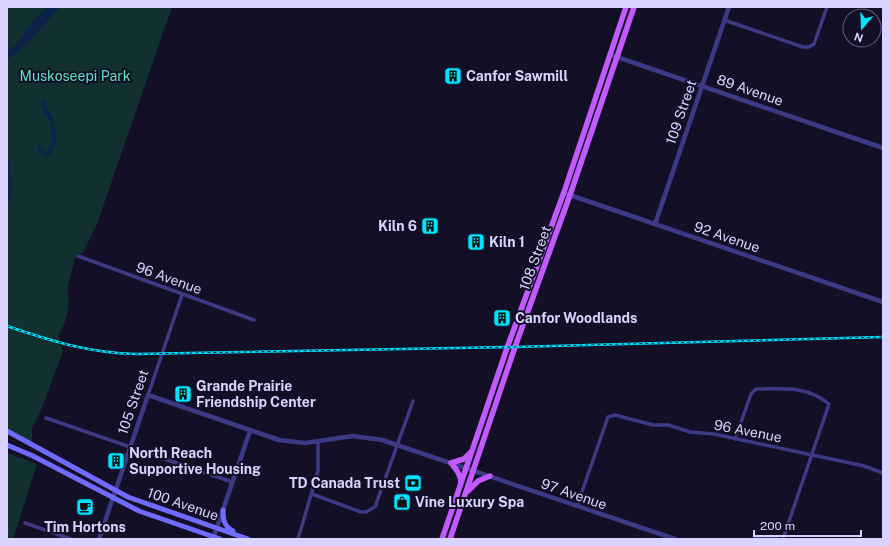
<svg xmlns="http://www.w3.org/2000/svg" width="890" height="546" font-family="'Public Sans',sans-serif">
<rect width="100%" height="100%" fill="#130f26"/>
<path fill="#12302f" d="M 7,7 L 172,7 L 97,224 L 83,253 L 77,255 C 73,264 67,285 68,294 C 70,309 66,323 58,336 L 63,351 L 40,413 L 32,428 L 32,442 L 7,430 Z
M 7,453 L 37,464 L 13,539 L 7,539 Z"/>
<path fill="#0c2248" d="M 47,7 L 61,7 C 42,23 30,48 7,59 L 7,50 L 15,46 L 31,23 Z
M 43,99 L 54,119 C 53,126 57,130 57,136 C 57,143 52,150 49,156 L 47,157 L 37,150 L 38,145 L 41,145 L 41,149 L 47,152 L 52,143 L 51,122 L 44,114 L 41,102 Z
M 7,154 C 11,176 15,187 7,209 Z"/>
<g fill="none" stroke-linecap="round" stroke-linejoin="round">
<path stroke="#3d3a85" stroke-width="3.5" d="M 724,20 L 803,47 L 809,47 L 814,44 L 827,7
M 78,256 L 254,320
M 148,395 L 182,295
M 46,418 L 232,482
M 735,439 L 751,394 L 756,389 C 783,389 806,385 829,404 L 783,539
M 312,494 L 361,512 L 366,512 L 375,507 L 413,401
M 577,506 L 608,417 L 615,415 L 653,425 L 668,425 L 690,432 L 714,434 L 864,466 L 883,473
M 25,523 L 71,539
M 298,539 L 318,471 L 318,442"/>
<path stroke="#3d3a85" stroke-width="4.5" d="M 614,56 L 883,148
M 567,194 L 883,302
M 655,224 L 729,7
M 99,539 L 148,395 L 279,440 L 305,443 L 353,436 L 382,440 L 675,539
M 213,539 L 250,431
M 754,539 L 772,537 L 777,539"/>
<path stroke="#6f6bff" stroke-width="5" d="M 7,431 L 128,497 L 248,539
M 7,445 L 33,456 L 139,511 L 220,539
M 223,510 C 223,520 224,526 233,531"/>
<path stroke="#c25bff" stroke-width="5.5" d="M 451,463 L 464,459 L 471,452
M 451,463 C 456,469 461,475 461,483
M 468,491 L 478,481 L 490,476
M 442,539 L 507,348 L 564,192 L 626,7
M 450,539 L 515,347 L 570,195 L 634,7"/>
<defs>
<path id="rail" d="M 7,326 C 51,341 89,353 136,354 L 515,347 L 883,337"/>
</defs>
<use href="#rail" stroke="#00e5ff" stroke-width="2.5"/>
<use href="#rail" stroke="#130f26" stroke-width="1" stroke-dasharray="3" stroke-linecap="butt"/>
</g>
<defs>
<symbol id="building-square" viewBox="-11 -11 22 22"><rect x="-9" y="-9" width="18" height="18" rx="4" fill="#00e5ff" stroke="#130f26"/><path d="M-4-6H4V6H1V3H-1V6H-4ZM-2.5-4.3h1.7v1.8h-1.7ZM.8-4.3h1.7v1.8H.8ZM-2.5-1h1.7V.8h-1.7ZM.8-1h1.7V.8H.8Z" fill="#111"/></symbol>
<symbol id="bank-square" viewBox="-11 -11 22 22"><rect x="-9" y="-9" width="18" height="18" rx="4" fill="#00e5ff" stroke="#130f26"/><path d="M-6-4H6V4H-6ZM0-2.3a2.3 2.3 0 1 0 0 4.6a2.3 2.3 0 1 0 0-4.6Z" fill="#111"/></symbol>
<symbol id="shop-square" viewBox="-11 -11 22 22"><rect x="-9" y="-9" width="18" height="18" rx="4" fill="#00e5ff" stroke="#130f26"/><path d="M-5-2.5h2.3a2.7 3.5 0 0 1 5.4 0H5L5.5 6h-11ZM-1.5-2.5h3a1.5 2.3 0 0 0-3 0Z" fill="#111"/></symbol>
<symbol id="cafe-square" viewBox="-11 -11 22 22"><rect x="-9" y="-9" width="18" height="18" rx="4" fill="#00e5ff" stroke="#130f26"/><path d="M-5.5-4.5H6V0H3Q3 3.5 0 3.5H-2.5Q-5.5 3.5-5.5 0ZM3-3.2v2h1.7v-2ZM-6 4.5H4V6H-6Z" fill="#111"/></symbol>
</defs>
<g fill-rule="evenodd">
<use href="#building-square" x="443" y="66" width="20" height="20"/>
<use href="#building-square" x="420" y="216" width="20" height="20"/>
<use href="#building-square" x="466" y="232" width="20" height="20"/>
<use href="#building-square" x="492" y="308" width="20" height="20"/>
<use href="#building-square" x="173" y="384" width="20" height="20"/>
<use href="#building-square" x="106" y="451" width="20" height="20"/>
<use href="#bank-square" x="403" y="473" width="20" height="20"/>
<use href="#shop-square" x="392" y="492" width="20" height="20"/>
<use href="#cafe-square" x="75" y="497" width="20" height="20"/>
</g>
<g text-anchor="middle" stroke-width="4" stroke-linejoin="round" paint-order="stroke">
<g font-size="14" fill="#5fe0c0" stroke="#130f26">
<text x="75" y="81">Muskoseepi Park</text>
</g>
<g font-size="14" font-weight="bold" fill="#d9d4ff" stroke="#130f26" text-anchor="start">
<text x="466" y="81">Canfor Sawmill</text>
<text x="417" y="231" text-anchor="end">Kiln 6</text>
<text x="489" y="247">Kiln 1</text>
<text x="515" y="323">Canfor Woodlands</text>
<text x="196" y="391">Grande Prairie<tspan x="196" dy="16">Friendship Center</tspan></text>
<text x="129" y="458">North Reach<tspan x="129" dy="16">Supportive Housing</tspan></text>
<text x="400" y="488" text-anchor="end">TD Canada Trust</text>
<text x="415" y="507">Vine Luxury Spa</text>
<text x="85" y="532" text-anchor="middle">Tim Hortons</text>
</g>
<g font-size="14" fill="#d9d4ff" stroke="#130f26">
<text transform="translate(750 90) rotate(19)" y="5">89 Avenue</text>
<text transform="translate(681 112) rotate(-71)" y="5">109 Street</text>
<text transform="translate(727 237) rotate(19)" y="5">92 Avenue</text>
<text transform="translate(535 258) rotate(-70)" y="5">108 Street</text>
<text transform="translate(169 278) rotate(20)" y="5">96 Avenue</text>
<text transform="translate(133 402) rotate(-71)" y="5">105 Street</text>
<text transform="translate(748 431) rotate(11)" y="5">96 Avenue</text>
<text transform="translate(574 494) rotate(19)" y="5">97 Avenue</text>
<text transform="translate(183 504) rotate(19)" y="5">100 Avenue</text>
</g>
</g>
<rect width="890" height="546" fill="none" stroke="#d9d4ff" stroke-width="16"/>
<g transform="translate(862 28) rotate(199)"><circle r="19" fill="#130f26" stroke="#625e7d"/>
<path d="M0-3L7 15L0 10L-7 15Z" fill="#00e5ff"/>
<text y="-6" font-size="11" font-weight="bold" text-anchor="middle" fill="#d9d4ff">N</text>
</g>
<path d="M754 530v6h107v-6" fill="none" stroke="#d9d4ff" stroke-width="2"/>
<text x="760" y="530" font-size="12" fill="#d9d4ff" stroke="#130f26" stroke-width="3" paint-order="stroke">200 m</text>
</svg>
